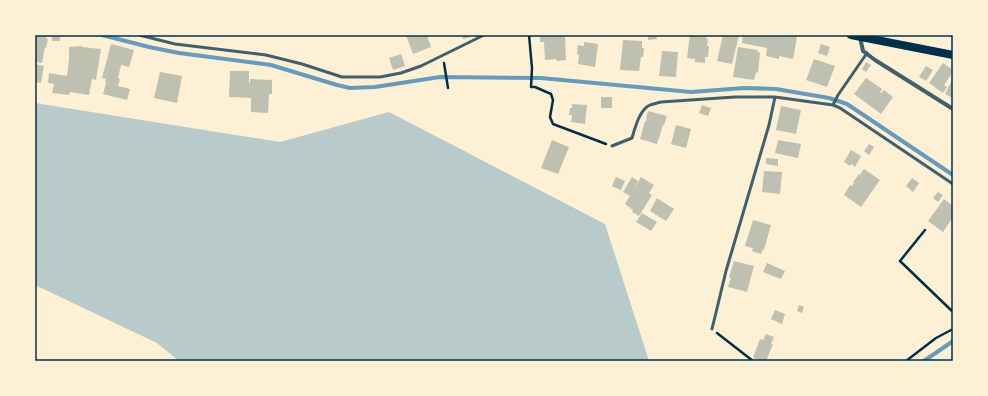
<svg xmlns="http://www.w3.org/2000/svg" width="988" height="396" font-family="'IBM Plex Sans',sans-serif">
<rect width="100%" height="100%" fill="#fdf0d5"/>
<path fill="#b9caca" d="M 35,103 L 280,142 L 389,112 L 605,224 L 649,361 L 179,361 L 157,343 L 35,285 Z"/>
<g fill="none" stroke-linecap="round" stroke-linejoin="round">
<path stroke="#669bbc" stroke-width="4" d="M 102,35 L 149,47 L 179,53 L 271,65 L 337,85 L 350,88 L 375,87 L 440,77 L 541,78 L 691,92 L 744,88 L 776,89 L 829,98 L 847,104 L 953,175
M 924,361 L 953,341"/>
</g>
<path fill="#bec0b2" d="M 35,35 L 47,35 L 46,38 L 48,39 L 46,48 L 45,47 L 42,63 L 35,62 Z
M 406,35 L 427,35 L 431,47 L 413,54 Z
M 462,35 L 470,35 L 471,37 L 463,39 Z
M 540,35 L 565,35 L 566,60 L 557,61 L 556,59 L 545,60 L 544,42 L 540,42 Z
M 648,35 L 656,35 L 657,39 L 648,40 Z
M 690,35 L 707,35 L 706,39 L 708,39 L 707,46 L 709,46 L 708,57 L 705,57 L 705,63 L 695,62 L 695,59 L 687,58 Z
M 723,35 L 739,35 L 732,64 L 717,61 Z
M 743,35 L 789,35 L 797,37 L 793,59 L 779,56 L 779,59 L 766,56 L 767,48 L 742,43 Z
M 52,36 L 60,37 L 60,41 L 52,41 Z
M 623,40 L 642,41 L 642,48 L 644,48 L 643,57 L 641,57 L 639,71 L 620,70 Z
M 584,42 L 598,44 L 595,67 L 578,64 L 579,55 L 577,54 L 578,45 L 584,46 Z
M 111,44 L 134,50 L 129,67 L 121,65 L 118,78 L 120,79 L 118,86 L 130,89 L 127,100 L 103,94 L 106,83 L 105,83 L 106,79 L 102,78 Z
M 821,44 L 830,47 L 827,56 L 818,53 Z
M 82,46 L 82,47 L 101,49 L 96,80 L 92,79 L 89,95 L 70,92 L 69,95 L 52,93 L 54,84 L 48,83 L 49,73 L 67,76 L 69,59 L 69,47 Z
M 738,47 L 758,50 L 757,52 L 760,53 L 758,73 L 756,72 L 754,80 L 733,77 Z
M 662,51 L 678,52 L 676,77 L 659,76 Z
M 401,54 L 405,66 L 393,70 L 389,58 Z
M 814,59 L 835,66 L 827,87 L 806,80 Z
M 866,62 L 871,65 L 866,72 L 862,69 Z
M 943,63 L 953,70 L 953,72 L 944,85 L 947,87 L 943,93 L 929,83 Z
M 35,64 L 44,66 L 41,83 L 35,82 Z
M 926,66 L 933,70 L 926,81 L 919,77 Z
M 230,71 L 249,71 L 249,83 L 250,83 L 250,79 L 272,80 L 272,94 L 269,94 L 268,113 L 251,112 L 251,98 L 229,97 Z
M 160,72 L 182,76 L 177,103 L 154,98 Z
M 866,78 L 882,89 L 880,92 L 881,93 L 884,90 L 893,97 L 881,114 L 854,94 Z
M 953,78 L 953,98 L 945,94 Z
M 601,97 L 612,97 L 612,108 L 601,108 Z
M 572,104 L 587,105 L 585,124 L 571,122 L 572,115 L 569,115 L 570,108 L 572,108 Z
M 702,105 L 711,108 L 708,116 L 699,113 Z
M 781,106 L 801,110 L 796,134 L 776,130 Z
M 648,111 L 667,116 L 664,125 L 663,125 L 657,144 L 640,139 L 645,121 L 646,121 L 647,118 L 646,118 Z
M 676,125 L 691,129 L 686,148 L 671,144 Z
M 552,140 L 569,147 L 558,174 L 541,168 Z
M 778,140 L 801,144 L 798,158 L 775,153 Z
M 869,144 L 874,147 L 869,155 L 864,151 Z
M 851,150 L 861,156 L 855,167 L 851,164 L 850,166 L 844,162 Z
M 766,158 L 778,159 L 778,166 L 766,164 Z
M 864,169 L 880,180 L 861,207 L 844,195 L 850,185 L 852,186 L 854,183 L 853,182 L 859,174 L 860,175 Z
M 764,171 L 782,172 L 780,194 L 762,192 Z
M 616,177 L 625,181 L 621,190 L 612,186 Z
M 632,177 L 638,181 L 632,193 L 641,177 L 654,185 L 649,193 L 652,195 L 639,216 L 632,212 L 633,210 L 625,204 L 630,196 L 623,192 Z
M 912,178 L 919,183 L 913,192 L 906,186 Z
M 938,192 L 943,195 L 938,202 L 933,198 Z
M 657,198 L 674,209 L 666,221 L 650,211 Z
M 944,199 L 953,206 L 953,217 L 943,232 L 928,221 Z
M 642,213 L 657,222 L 651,231 L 636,222 Z
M 753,220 L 771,225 L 764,250 L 763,249 L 761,254 L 752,251 L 753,248 L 745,246 Z
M 734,261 L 754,266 L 747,292 L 728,287 L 731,278 L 729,277 Z
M 767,263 L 785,271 L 781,279 L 763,272 Z
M 799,305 L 804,307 L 802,313 L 797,311 Z
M 775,310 L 785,314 L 782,324 L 771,319 Z
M 766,334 L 774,337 L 771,344 L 773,344 L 766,361 L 760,361 L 753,358 L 760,339 L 763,340 Z"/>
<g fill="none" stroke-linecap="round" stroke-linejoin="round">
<path stroke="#003049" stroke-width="2.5" d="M 529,35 L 532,68 L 531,87 L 535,87 L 551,94 L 553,100 L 550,117 L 553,124 L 606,144
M 444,63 L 448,88
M 925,230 L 900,261 L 953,312
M 717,333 L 753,361
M 906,361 L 936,338 L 953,329"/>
<path stroke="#3f606c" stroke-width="3" d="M 139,35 L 175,44 L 266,55 L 302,64 L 342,77 L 380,77 L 401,73 L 421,66 L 484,35
M 833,105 L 838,95 L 867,53
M 612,146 L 632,138 C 635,128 639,112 648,106 C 652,104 657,103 661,102 L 735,97 L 775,97 L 833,105 L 840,108 L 953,184
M 712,329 L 726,271 L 769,125 L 775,97"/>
<path stroke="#3f606c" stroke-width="4" d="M 860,37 L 863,51 L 875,60 L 953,109"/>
<path stroke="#003049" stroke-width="8" d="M 851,35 L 953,55"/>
</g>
<rect width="988" height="396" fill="none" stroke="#fdf0d5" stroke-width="72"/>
<rect x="36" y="36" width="916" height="324" fill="none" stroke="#003049" stroke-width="1.5"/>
</svg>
